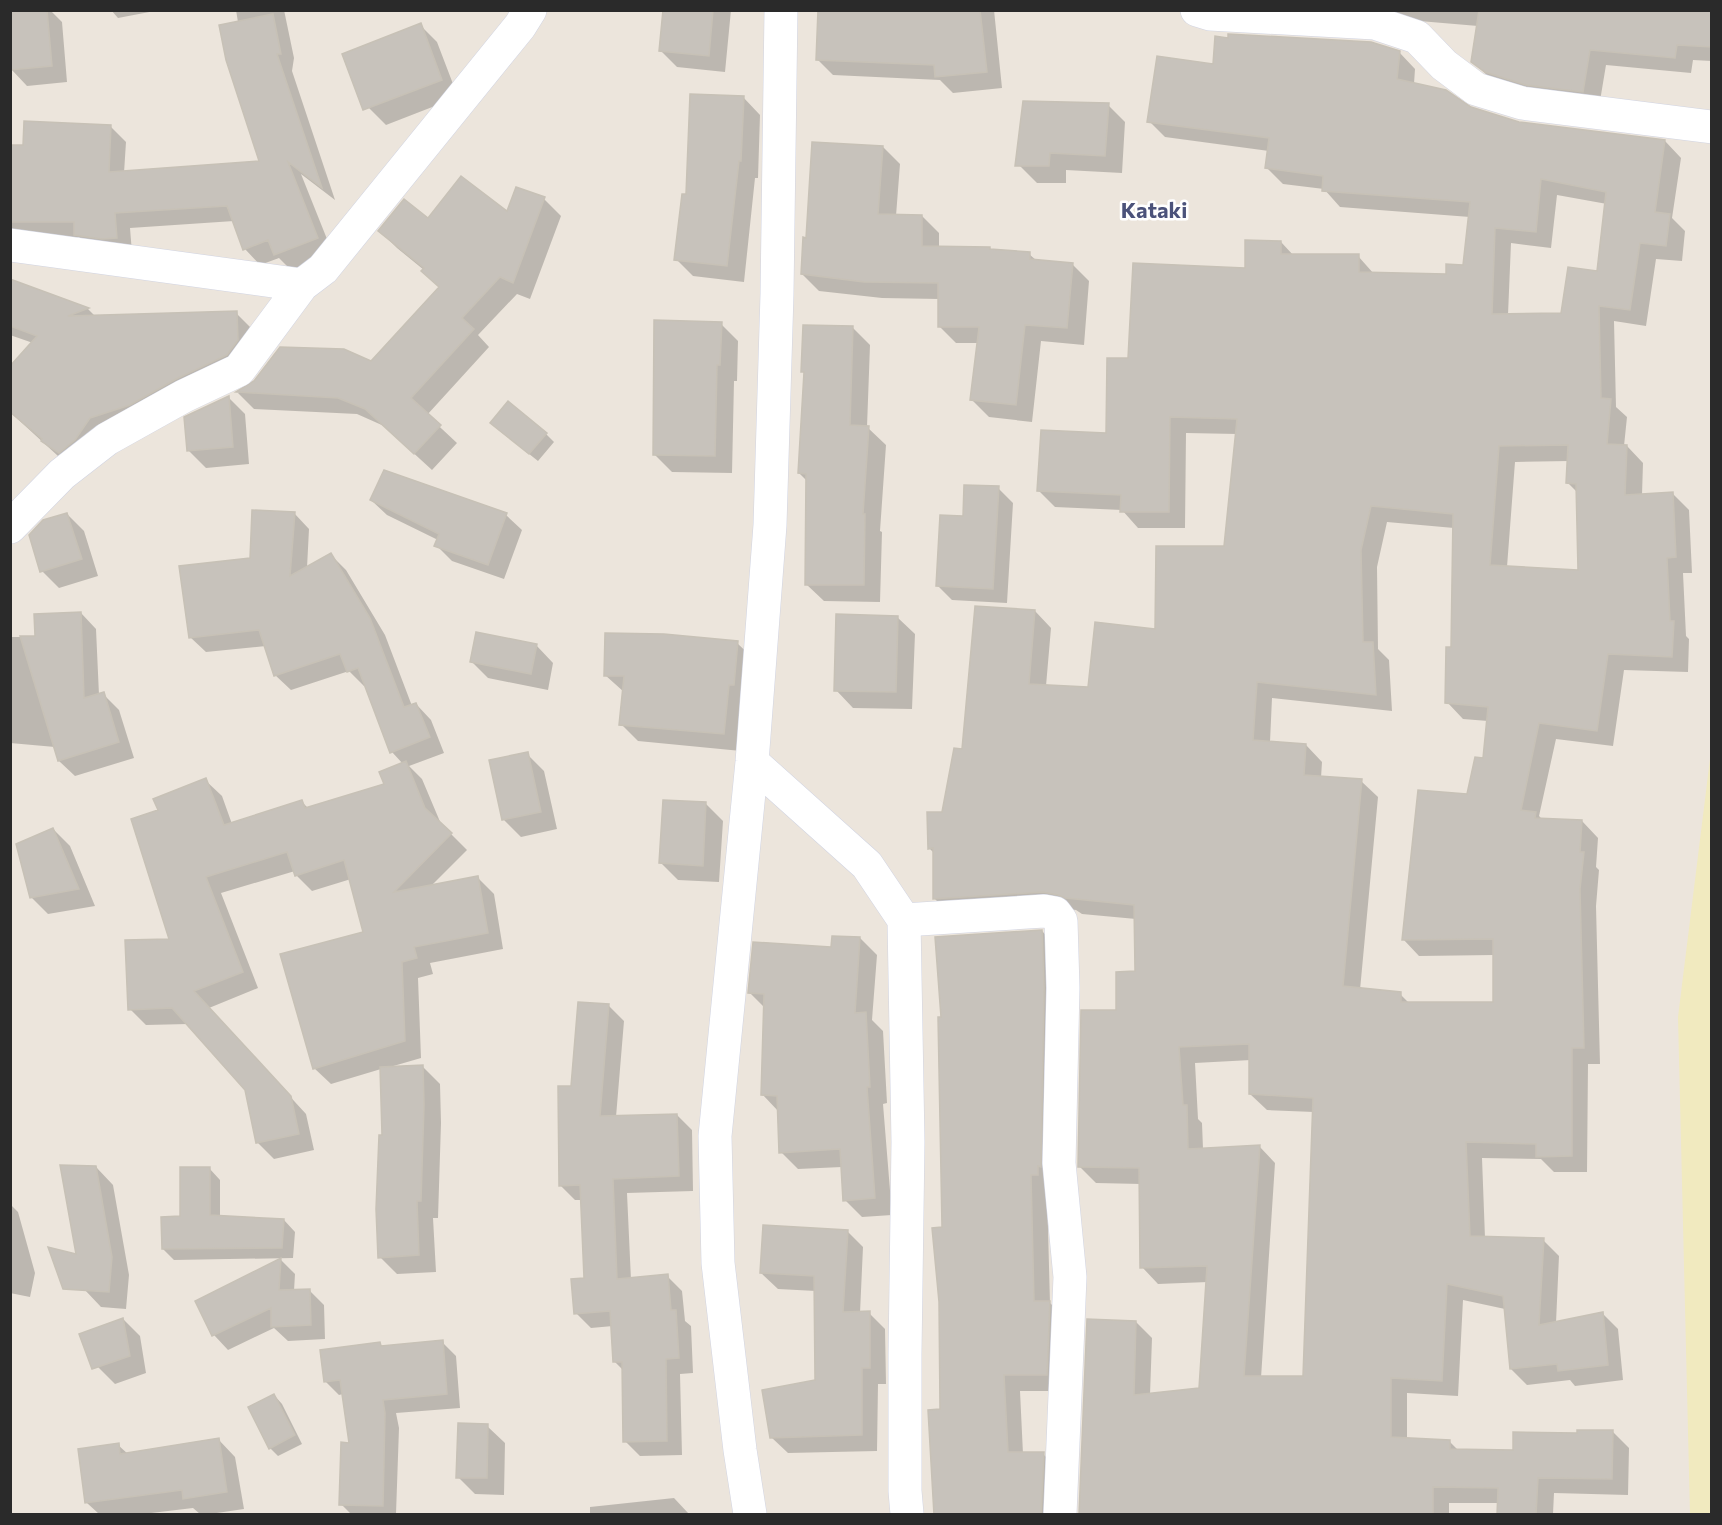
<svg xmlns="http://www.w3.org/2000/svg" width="1722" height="1525" font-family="Commissioner,sans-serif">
<rect width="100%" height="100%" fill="#ece5dc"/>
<path fill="#f1eabf" d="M 1711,751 L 1712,1514 L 1690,1514 L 1678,1017 Z"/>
<path fill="#0003" fill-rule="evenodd" d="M 10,10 L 50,10 L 62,22 L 67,82 L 27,86 L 11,69 Z
M 111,10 L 160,10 L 118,18 Z
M 236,10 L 284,10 L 294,58 L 292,71 L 335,200 L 301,174 L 333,254 L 291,270 L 279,258 L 260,265 L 245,249 L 234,221 L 130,228 L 132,253 L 92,250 L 79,237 L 10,237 L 10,146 L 25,146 L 110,126 L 126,142 L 124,173 L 261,163 Z
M 664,10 L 731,10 L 725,72 L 677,67 L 660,50 Z
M 820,10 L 994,10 L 1002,88 L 953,93 L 940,80 L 833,75 L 817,59 Z
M 1290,10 L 1712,10 L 1712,61 L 1693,60 L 1691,73 L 1606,65 L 1599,107 L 1490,78 L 1473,62 L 1478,26 Z
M 420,25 L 437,42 L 458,97 L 386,125 L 369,108 L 364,47 Z
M 1399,52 L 1415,69 L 1414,84 L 1470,108 L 1519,123 L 1665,141 L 1681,158 L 1672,218 L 1685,231 L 1682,261 L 1656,259 L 1646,326 L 1614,321 L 1616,407 L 1627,417 L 1624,446 L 1627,446 L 1643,463 L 1642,495 L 1673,494 L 1689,510 L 1692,573 L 1683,573 L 1686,636 L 1689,639 L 1688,672 L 1624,670 L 1613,746 L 1556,739 L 1539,816 L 1542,819 L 1582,821 L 1598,838 L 1596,867 L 1599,870 L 1596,906 L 1600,1064 L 1588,1064 L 1587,1172 L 1554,1172 L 1541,1159 L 1482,1158 L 1485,1238 L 1543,1240 L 1559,1256 L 1556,1323 L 1602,1313 L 1618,1329 L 1623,1380 L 1575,1386 L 1570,1380 L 1527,1385 L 1511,1369 L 1505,1309 L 1463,1300 L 1458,1396 L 1407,1393 L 1407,1439 L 1450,1442 L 1459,1451 L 1514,1451 L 1578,1435 L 1612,1431 L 1629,1448 L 1628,1495 L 1554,1493 L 1553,1514 L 1498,1514 L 1498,1503 L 1449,1503 L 1449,1514 L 1080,1514 L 1136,1322 L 1152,1338 L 1150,1395 L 1200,1389 L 1208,1282 L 1158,1284 L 1142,1267 L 1141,1184 L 1096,1183 L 1080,1167 L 1118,1012 L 1137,973 L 1136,919 L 1082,914 L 1076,910 L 1060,908 L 951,915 L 935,899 L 935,854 L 929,848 L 943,813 L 964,750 L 1035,611 L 1051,628 L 1046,686 L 1089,689 L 1157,630 L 1225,548 L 1237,434 L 1186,433 L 1185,528 L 1138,528 L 1122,510 L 1055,507 L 1039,491 L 1108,435 L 1130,359 L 1281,242 L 1294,256 L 1358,256 L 1374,274 L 1448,275 L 1465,266 L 1470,217 L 1340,207 L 1324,189 L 1283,184 L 1266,167 L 1269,151 L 1165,137 L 1149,121 L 1215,65 ZM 1557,195 L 1607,204 L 1599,273 L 1563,314 L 1508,315 L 1511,243 L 1551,248 ZM 1569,461 L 1568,483 L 1577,492 L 1579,572 L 1507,567 L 1515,462 ZM 1387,522 L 1454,528 L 1453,649 L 1447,702 L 1463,719 L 1488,721 L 1485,760 L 1403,939 L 1419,956 L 1494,955 L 1495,1003 L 1410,1004 L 1400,994 L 1360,990 L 1378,797 L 1361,781 L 1321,778 L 1322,762 L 1306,745 L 1270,742 L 1272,698 L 1392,711 L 1389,660 L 1378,649 L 1377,567 ZM 1251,1060 L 1250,1094 L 1267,1110 L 1314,1112 L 1304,1378 L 1261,1378 L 1275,1163 L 1259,1146 L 1203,1149 L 1202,1123 L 1198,1119 L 1195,1063 Z
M 743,97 L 760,115 L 758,178 L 755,178 L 744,282 L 693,276 L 676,259 L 687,196 Z
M 1108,105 L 1125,122 L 1122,173 L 1066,170 L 1066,183 L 1037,183 L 1020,166 Z
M 883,147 L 900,164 L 896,216 L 922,216 L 939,233 L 939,248 L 989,248 L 992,251 L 1029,254 L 1037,261 L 1072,264 L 1089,281 L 1084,345 L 1041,341 L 1032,422 L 989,417 L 972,400 L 978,343 L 956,343 L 939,326 L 939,299 L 882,298 L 819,291 L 802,274 L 807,239 Z
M 544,199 L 561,216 L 530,299 L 517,294 L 478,335 L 489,347 L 427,415 L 457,443 L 432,470 L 384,426 L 357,414 L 254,409 L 238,393 L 255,382 L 372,363 L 440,288 L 424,270 L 397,248 L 380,231 L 428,220 L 507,214 Z
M 10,281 L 88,309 L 95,316 L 236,313 L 252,329 L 253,356 L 58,456 L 10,412 L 33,343 L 10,335 Z
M 655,321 L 721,324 L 738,341 L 737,381 L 734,381 L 732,473 L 672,472 L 654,454 Z
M 853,328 L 870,345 L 867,427 L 886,445 L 880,531 L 882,532 L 880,602 L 824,601 L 806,584 L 807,481 L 799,473 L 806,375 L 803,371 Z
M 228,397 L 245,414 L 249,464 L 206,468 L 189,451 Z
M 500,431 L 546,434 L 554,442 L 538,461 Z
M 998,488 L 1013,503 L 1007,603 L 952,600 L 938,586 L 965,518 Z
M 371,500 L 506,515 L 522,530 L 504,579 L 452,561 L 436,545 L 438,540 L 387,515 Z
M 294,513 L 309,529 L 307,568 L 331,555 L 346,570 L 385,635 L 412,706 L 416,704 L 431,720 L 444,753 L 409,766 L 422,779 L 441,824 L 467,850 L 431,886 L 478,878 L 494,894 L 503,949 L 430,963 L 433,974 L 418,978 L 421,1058 L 390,1067 L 423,1067 L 440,1084 L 441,1123 L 438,1218 L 433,1218 L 436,1272 L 397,1274 L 380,1257 L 384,1136 L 381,1069 L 331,1084 L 314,1068 L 365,933 L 351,879 L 312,891 L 296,875 L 295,871 L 221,893 L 258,988 L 209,1008 L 306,1114 L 314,1150 L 274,1159 L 257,1142 L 246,1089 L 188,1024 L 146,1025 L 130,1009 L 171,940 L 160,811 L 205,780 L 222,796 L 232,824 L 302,802 L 309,809 L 386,785 L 403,764 L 392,752 L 366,685 L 364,686 L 349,671 L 291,690 L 275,675 L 266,646 L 206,652 L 190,637 L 251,559 Z
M 67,514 L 84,531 L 98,576 L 59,588 L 42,571 Z
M 81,613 L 96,629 L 99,695 L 103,694 L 119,710 L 134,758 L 75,776 L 59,761 L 55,747 L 10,743 L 10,637 L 36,637 Z
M 897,617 L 915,634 L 912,709 L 853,708 L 836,690 Z
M 737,643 L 755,660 L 741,751 L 638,741 L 621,724 L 624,692 L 605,675 Z
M 536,645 L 553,663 L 548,690 L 488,678 L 471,661 Z
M 527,754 L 544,771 L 557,829 L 521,837 L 504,820 L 491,762 Z
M 706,804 L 723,821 L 719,882 L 678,880 L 661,863 Z
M 53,829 L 70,846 L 95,906 L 48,914 L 31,897 Z
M 1042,931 L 1058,948 L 1047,1191 L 1050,1303 L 1066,1319 L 1063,1391 L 1020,1391 L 1023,1454 L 1043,1454 L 1059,1470 L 1058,1514 L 935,1514 L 941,1410 L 943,1228 Z
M 860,938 L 877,955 L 872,1020 L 883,1031 L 887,1103 L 883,1104 L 892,1215 L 862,1217 L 845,1200 L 842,1167 L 798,1169 L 781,1152 L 779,1112 L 762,1094 L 765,1008 L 750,993 L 832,949 Z
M 609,1006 L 624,1021 L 616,1117 L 677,1115 L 692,1130 L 693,1191 L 627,1193 L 631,1280 L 667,1276 L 682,1291 L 685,1321 L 691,1326 L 693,1373 L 680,1374 L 682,1455 L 640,1456 L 625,1441 L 624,1371 L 615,1362 L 613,1326 L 591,1328 L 576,1313 L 585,1279 L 582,1200 L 575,1200 L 560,1185 L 573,1088 Z
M 96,1167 L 113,1185 L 129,1275 L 126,1309 L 101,1307 L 84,1289 Z
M 209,1168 L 220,1180 L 220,1217 L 284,1220 L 295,1232 L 293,1258 L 174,1260 L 163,1249 Z
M 11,1205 L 18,1212 L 35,1273 L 30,1297 L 10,1293 Z
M 847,1231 L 863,1247 L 860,1313 L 869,1313 L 885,1329 L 886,1384 L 878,1384 L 877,1451 L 788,1453 L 771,1437 L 816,1381 L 816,1291 L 778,1289 L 761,1273 Z
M 281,1260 L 295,1274 L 294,1291 L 309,1290 L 324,1305 L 325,1339 L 288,1341 L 274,1328 L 228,1350 L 214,1335 L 197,1302 Z
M 123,1319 L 140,1336 L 146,1373 L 115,1384 L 98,1367 L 91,1331 Z
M 442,1342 L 456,1356 L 460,1408 L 396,1413 L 399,1428 L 396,1514 L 351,1514 L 341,1504 L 350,1444 L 343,1394 L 339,1395 L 325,1381 L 380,1344 L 383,1347 Z
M 274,1395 L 282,1404 L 302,1444 L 278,1456 L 270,1448 Z
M 487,1426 L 505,1443 L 504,1495 L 475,1494 L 458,1477 Z
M 218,1439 L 235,1457 L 244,1509 L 210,1514 L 200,1514 L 193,1508 L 143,1514 L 99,1514 L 87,1503 L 118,1445 L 128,1454 Z
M 674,1498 L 689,1514 L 590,1514 L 590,1507 Z"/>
<path fill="#c7c2bb" stroke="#c7c1b6" stroke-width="1.5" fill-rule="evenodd" d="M 10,10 L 47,10 L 52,66 L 10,70 Z
M 663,10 L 713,10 L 709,56 L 659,51 Z
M 818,10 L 980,10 L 987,72 L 935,77 L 934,65 L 816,60 Z
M 1479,10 L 1712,10 L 1712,47 L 1677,45 L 1675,58 L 1590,50 L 1583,92 L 1526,85 L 1485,72 L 1471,62 Z
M 273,14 L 281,54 L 277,54 L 322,188 L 288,162 L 318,238 L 274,255 L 268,240 L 243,250 L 227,206 L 115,213 L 117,238 L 102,239 L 74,235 L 74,222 L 10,222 L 10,145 L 23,145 L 24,121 L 111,125 L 109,172 L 259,161 L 226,60 L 219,25 Z
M 421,23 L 442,80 L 363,110 L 342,54 Z
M 1228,34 L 1371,42 L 1400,51 L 1397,79 L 1446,90 L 1471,107 L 1519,122 L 1665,140 L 1655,212 L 1670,214 L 1666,246 L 1640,243 L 1630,310 L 1599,306 L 1601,398 L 1611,399 L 1607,444 L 1627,445 L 1625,495 L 1673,492 L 1676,557 L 1667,558 L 1670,621 L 1674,621 L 1672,657 L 1608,654 L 1597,731 L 1539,723 L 1521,810 L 1536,812 L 1535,818 L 1582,820 L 1580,852 L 1584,852 L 1580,889 L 1584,1048 L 1572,1048 L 1572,1156 L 1536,1157 L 1536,1144 L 1466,1142 L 1470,1236 L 1544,1238 L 1539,1325 L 1603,1312 L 1608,1365 L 1558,1371 L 1557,1364 L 1510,1369 L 1503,1296 L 1447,1284 L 1442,1381 L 1391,1378 L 1391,1437 L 1450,1440 L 1450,1449 L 1513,1450 L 1513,1432 L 1577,1433 L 1577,1430 L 1613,1430 L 1612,1479 L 1538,1478 L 1536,1515 L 1497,1515 L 1498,1488 L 1433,1487 L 1433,1515 L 1079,1515 L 1087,1319 L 1136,1321 L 1134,1395 L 1199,1388 L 1207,1266 L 1140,1268 L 1139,1168 L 1078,1167 L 1081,1010 L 1116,1010 L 1116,972 L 1135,971 L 1134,905 L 1065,898 L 1058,895 L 1043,892 L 933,899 L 933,848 L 928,849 L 927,812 L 942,812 L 954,748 L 962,749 L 975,606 L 1035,610 L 1029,684 L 1088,687 L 1095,622 L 1155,629 L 1156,546 L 1224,546 L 1237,419 L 1170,417 L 1169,512 L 1120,512 L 1121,495 L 1037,491 L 1041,430 L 1106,433 L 1107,358 L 1128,358 L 1133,263 L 1245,268 L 1245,240 L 1281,241 L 1281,254 L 1359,254 L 1359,272 L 1446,274 L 1446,264 L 1463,265 L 1470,202 L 1322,191 L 1323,176 L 1265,168 L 1269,138 L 1147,122 L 1157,56 L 1213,64 L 1215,36 L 1228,38 ZM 1541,179 L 1606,192 L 1597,271 L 1568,267 L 1561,313 L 1492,314 L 1495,228 L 1536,232 ZM 1568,445 L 1566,483 L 1576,484 L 1578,570 L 1490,565 L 1499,446 ZM 1371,506 L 1453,514 L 1451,647 L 1446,647 L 1445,703 L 1488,707 L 1483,758 L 1475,757 L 1467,794 L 1418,790 L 1402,940 L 1493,939 L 1493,1002 L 1401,1002 L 1401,992 L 1343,986 L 1362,779 L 1304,775 L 1306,744 L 1253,740 L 1257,682 L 1376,695 L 1373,642 L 1363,642 L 1361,550 ZM 1249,1044 L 1249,1094 L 1313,1098 L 1303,1376 L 1244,1376 L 1260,1145 L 1188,1149 L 1187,1105 L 1183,1105 L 1179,1047 Z
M 690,94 L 744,96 L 741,161 L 739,161 L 727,266 L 674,260 L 682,194 L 686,194 Z
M 1023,101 L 1109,103 L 1105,156 L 1050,153 L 1049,166 L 1015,166 Z
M 812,142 L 883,146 L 878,214 L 922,215 L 922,246 L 990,247 L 990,249 L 1030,252 L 1030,259 L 1073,263 L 1067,328 L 1025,325 L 1016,405 L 970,400 L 979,327 L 938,327 L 938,283 L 864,282 L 801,274 L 803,237 L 806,238 Z
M 461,176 L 507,211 L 516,187 L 545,197 L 513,283 L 500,277 L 462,318 L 474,329 L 411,398 L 441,425 L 414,454 L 365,409 L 338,398 L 236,392 L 254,381 L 280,347 L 344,349 L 371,361 L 439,287 L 421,271 L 424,268 L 378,231 L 404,199 L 428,218 Z
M 10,279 L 89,308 L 68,316 L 237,311 L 238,340 L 227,355 L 176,379 L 130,405 L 90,418 L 75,440 L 59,453 L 41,441 L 42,439 L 10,412 L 10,366 L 37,336 L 10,326 Z
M 654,320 L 722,322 L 720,365 L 717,365 L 715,456 L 653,455 Z
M 803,325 L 853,326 L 850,425 L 869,426 L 863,514 L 865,514 L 864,585 L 805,585 L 806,474 L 798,473 L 804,372 L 801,372 Z
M 229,396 L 233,447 L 187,451 L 184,417 Z
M 508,401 L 547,433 L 529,454 L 490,423 Z
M 384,470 L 507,513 L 488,565 L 434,546 L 439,534 L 370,500 Z
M 964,485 L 999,486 L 993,589 L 936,586 L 940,515 L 963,516 Z
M 252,510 L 295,512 L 290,576 L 331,553 L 370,618 L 404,707 L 416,703 L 430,737 L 390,753 L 358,668 L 347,672 L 340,654 L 274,676 L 259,630 L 189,638 L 179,566 L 250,558 Z
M 67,513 L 82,559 L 40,572 L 29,535 L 43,520 Z
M 81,612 L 84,698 L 104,692 L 119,742 L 58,761 L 20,636 L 35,636 L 34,614 Z
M 836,614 L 898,616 L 896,692 L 834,691 Z
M 476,632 L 537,644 L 531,674 L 470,662 Z
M 605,633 L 664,634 L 738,641 L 734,685 L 729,685 L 724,734 L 619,725 L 624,676 L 604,676 Z
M 528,752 L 541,812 L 502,820 L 489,760 Z
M 406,761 L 425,808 L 452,833 L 394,892 L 478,876 L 488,933 L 414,947 L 417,958 L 402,962 L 405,1041 L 313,1069 L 280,954 L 363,932 L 344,860 L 295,876 L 287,852 L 206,877 L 243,972 L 194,991 L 291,1096 L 299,1134 L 256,1143 L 245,1090 L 172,1008 L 128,1010 L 125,940 L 169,939 L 131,819 L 158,810 L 153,799 L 206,778 L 224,825 L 302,800 L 305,808 L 384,784 L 379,772 Z
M 663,800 L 706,802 L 703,866 L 659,863 Z
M 53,828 L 79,889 L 30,898 L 16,844 Z
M 1042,930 L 1044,988 L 1041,1167 L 1038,1166 L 1038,1175 L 1031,1175 L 1034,1301 L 1050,1301 L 1047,1375 L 1004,1375 L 1008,1452 L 1044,1452 L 1041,1515 L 934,1515 L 928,1410 L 940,1409 L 939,1302 L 932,1228 L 942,1227 L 938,1017 L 941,1017 L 935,937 Z
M 832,936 L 860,937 L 855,1013 L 866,1012 L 870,1087 L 867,1087 L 875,1198 L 843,1201 L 840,1149 L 779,1153 L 777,1096 L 761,1095 L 764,994 L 748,993 L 753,942 L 831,947 Z
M 578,1002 L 609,1004 L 600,1116 L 677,1114 L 679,1176 L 613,1179 L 617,1279 L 668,1274 L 671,1310 L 676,1310 L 679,1358 L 666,1359 L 667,1441 L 623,1442 L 622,1362 L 613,1362 L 610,1311 L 574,1314 L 571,1279 L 584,1278 L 580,1185 L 559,1186 L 558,1086 L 571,1086 Z
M 423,1065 L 424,1105 L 421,1201 L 417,1201 L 419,1255 L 378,1258 L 376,1209 L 379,1135 L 382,1135 L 380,1067 Z
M 60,1165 L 96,1166 L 112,1257 L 109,1292 L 63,1289 L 48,1247 L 76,1254 Z
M 180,1167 L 210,1167 L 210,1215 L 284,1219 L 282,1248 L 162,1249 L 161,1217 L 180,1216 Z
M 763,1225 L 848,1230 L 843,1312 L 870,1311 L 870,1368 L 862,1368 L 862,1435 L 770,1438 L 762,1390 L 815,1380 L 814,1276 L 760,1273 Z
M 281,1258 L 279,1290 L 310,1289 L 311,1325 L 271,1327 L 271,1308 L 212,1336 L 195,1301 Z
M 123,1318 L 130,1356 L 92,1369 L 79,1334 Z
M 443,1340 L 447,1394 L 383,1400 L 385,1413 L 383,1506 L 339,1505 L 341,1442 L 349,1443 L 340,1380 L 324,1382 L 320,1350 L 380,1342 L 381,1346 Z
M 274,1394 L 295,1435 L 269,1449 L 248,1407 Z
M 458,1423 L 488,1424 L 487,1478 L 456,1478 Z
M 219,1438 L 227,1492 L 183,1499 L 182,1490 L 85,1503 L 78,1449 L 119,1443 L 120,1454 Z"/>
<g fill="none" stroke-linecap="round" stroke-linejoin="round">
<defs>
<path id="minor" d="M 1197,10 L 1210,14 L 1375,23 L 1417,37 L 1444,65 L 1476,89 L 1522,103 L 1712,127
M 10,245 L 302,285 L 323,269 L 520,26 L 530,10
M 10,527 L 62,474 L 107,439 L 184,396 L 239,370 L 302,285
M 752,762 L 867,865 L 904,920 L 908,1142 L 905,1354 L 905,1491 L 907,1514
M 904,920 L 1044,911 L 1055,913 L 1061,921 L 1063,988 L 1059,1163 L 1070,1277 L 1060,1514
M 750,1514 L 740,1450 L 718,1263 L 715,1136 L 752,762 L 770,525 L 777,294 L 781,10"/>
</defs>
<use href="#minor" stroke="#d1d4e2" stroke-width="34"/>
<use href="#minor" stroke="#fff" stroke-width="33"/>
</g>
<g text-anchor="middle" stroke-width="5" stroke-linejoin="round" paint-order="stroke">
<g font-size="22" font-weight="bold" fill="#4b527a" stroke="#fff">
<text x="1154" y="218">Kataki</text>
</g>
</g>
<rect width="1722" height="1525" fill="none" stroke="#2a2a2a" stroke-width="24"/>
</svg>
